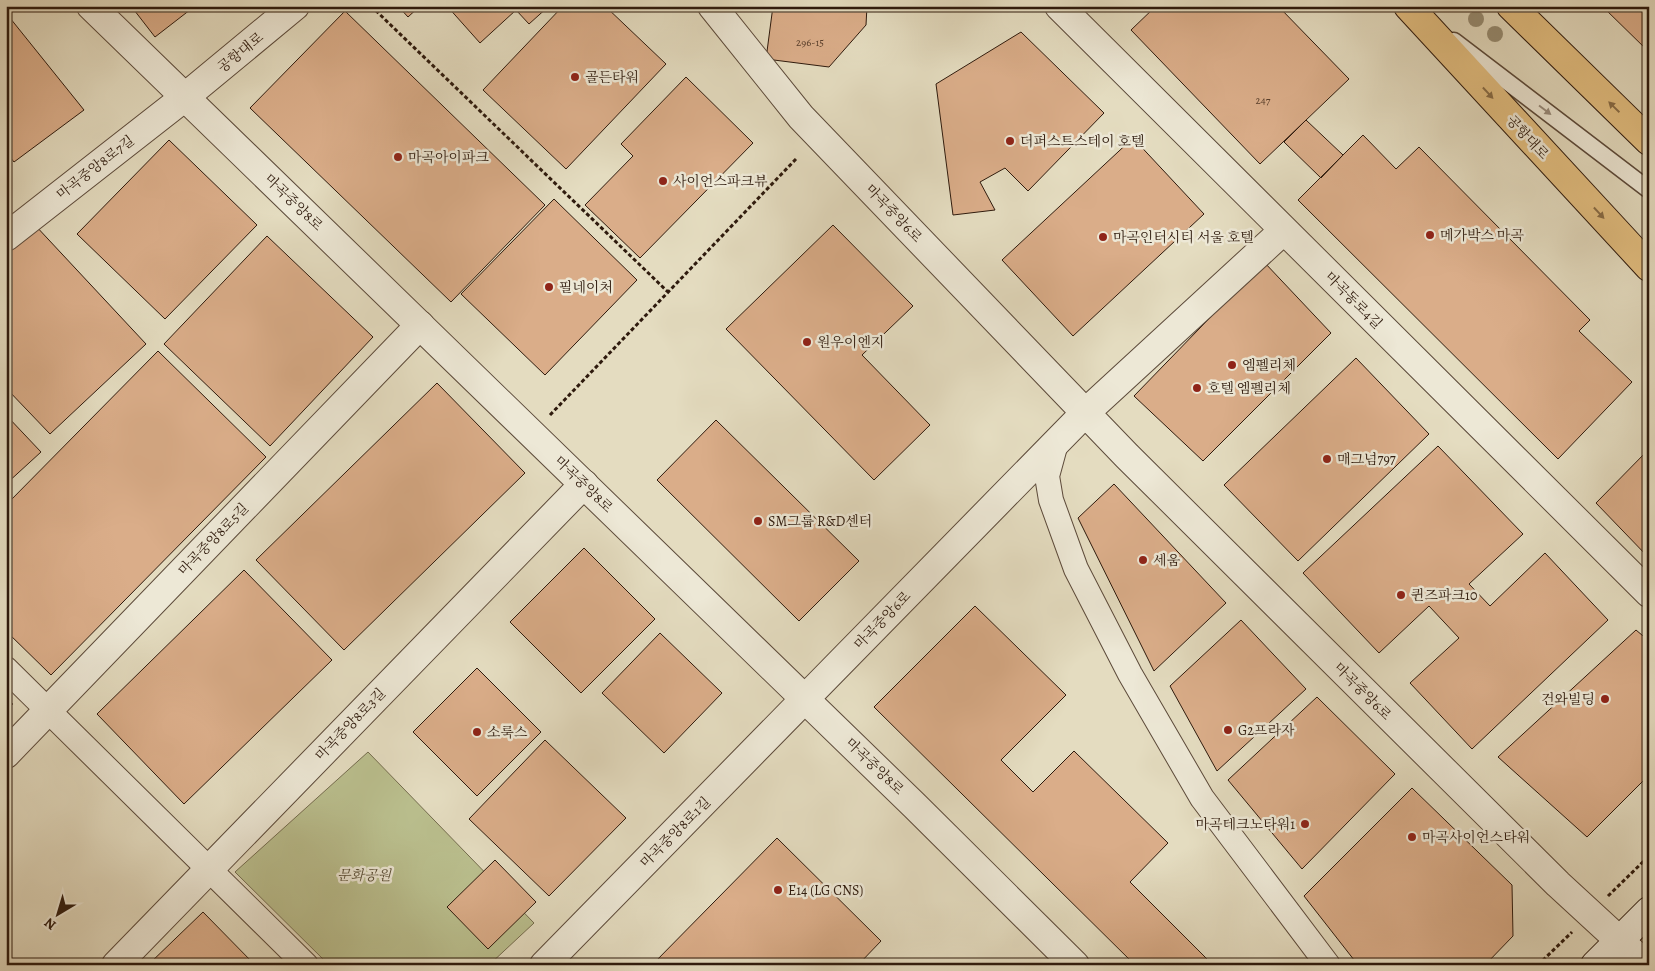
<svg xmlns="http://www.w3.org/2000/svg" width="1655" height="971" font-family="Alegreya,'Noto Serif KR',serif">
<rect width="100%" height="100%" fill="#e4dcc0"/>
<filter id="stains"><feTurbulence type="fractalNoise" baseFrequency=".004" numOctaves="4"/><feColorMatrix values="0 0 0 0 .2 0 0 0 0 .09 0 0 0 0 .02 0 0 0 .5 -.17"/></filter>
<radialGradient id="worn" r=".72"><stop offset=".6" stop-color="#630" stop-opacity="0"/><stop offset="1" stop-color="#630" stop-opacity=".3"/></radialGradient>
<path fill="#babf8e" stroke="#746c4e" d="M 368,752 L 534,923 L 489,965 L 329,965 L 235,872 Z"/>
<path fill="#daad89" stroke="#2e1a0d" d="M 131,6 L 195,6 L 155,37 Z
M 398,6 L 420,6 L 408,17 Z
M 447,6 L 549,6 L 529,24 L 516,10 L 480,43 Z
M 563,6 L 605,6 L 666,64 L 566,169 L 483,90 Z
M 773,6 L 867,6 L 866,25 L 829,67 L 766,59 Z
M 1156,6 L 1278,6 L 1349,79 L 1260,164 L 1131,30 Z
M 1602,6 L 1649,6 L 1649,52 Z
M 345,11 L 545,205 L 451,302 L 250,108 Z
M 6,13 L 84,110 L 14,162 L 6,152 Z
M 1021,32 L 1104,113 L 1028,191 L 1005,168 L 980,182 L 995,210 L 953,215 L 936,84 Z
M 686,77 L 753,143 L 640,258 L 585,205 L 633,156 L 621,144 Z
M 1306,120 L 1343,155 L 1321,178 L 1284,142 Z
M 1363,135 L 1396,169 L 1419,147 L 1590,320 L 1579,331 L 1632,382 L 1558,459 L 1298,200 Z
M 1133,138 L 1204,214 L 1073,336 L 1002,260 Z
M 169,140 L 257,225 L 165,319 L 77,234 Z
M 554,199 L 637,280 L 545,375 L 461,294 Z
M 34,224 L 146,344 L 50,434 L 6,388 L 6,250 Z
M 833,225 L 913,306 L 862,355 L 930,425 L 874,480 L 726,329 Z
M 267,236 L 373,337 L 270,446 L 164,344 Z
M 1264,262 L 1331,333 L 1203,461 L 1134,396 Z
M 158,351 L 266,457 L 51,675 L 6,631 L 6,505 Z
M 1356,358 L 1429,434 L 1298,561 L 1224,485 Z
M 437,383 L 525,473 L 344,650 L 256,560 Z
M 6,415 L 41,452 L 6,484 Z
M 716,420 L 859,561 L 799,621 L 657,480 Z
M 1438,446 L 1523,534 L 1469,584 L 1490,606 L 1545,553 L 1608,620 L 1472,749 L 1410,683 L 1459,638 L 1429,606 L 1379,653 L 1303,573 Z
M 1649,449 L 1649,558 L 1596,503 Z
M 1114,484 L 1226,603 L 1154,671 L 1078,518 Z
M 584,548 L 655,619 L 581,693 L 510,622 Z
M 244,570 L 332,660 L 184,804 L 97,714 Z
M 975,606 L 1066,695 L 1001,760 L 1033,792 L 1074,751 L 1168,843 L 1130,882 L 1213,965 L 1135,965 L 874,707 Z
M 1241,620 L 1306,689 L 1217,771 L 1170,686 Z
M 1636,630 L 1649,641 L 1649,775 L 1587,837 L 1498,757 Z
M 660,633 L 722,693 L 664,753 L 602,693 Z
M 477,668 L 541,732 L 477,796 L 413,732 Z
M 6,697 L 13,704 L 6,711 Z
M 1317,697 L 1395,774 L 1302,869 L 1228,780 Z
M 545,740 L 626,818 L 549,896 L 469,819 Z
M 1412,788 L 1512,885 L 1513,936 L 1485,965 L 1358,965 L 1304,896 Z
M 777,838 L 881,941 L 858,965 L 652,965 Z
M 495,860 L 536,902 L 488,949 L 447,907 Z
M 203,912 L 255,965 L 148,965 Z"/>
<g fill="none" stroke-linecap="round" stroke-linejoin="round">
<defs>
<path id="service" d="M 1454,41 L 1649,190"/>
<path id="pedestrian" d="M 1056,443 L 1047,476 L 1051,500 L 1076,569 L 1130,674 L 1202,798 L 1328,965
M 6,669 L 306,965"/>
<path id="minor" d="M 6,754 L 420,325
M 116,965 L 584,484"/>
<path id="tertiary" d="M 91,6 L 915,806 L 1075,965
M 712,6 L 801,117 L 1127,456 L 1558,884 L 1646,965
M 1059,6 L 1649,593
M 6,237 L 185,97 L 295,6
M 544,965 L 1085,413 L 1284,230"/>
<path id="secondary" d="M 1595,965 L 1649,911"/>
<path id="primary" d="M 1408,6 L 1649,267
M 1511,6 L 1649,141"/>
</defs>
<use href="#service" stroke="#5c4a3a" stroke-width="19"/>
<use href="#pedestrian" stroke="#5c4a3a" stroke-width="26"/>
<use href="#minor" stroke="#5c4a3a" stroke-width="30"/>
<use href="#tertiary" stroke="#5c4a3a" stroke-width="30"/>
<use href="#secondary" stroke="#2e1a0d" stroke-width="30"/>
<use href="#primary" stroke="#2e1a0d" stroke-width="30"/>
<path stroke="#2e1a0d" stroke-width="3" stroke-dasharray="4 2.5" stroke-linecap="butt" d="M 371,6 L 668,292
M 550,415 L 796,159
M 1608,896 L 1649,856
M 1538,965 L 1572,932"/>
<use href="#service" stroke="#ede8d6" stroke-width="16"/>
<use href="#pedestrian" stroke="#ede8d6" stroke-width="24"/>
<use href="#minor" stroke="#ede8d6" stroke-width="28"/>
<use href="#tertiary" stroke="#ede8d6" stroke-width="28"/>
<use href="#secondary" stroke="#ede8d6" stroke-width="28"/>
<use href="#primary" stroke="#e2be80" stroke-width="28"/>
</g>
<g fill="#978d73">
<circle cx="1476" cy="19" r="8"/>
<circle cx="1495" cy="34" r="8"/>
</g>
<defs><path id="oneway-solid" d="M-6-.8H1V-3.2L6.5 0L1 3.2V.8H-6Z" transform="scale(1.25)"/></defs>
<g fill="#886c46">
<use href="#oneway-solid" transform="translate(1488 93) rotate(47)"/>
<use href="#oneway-solid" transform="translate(1614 107) rotate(-136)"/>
<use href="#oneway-solid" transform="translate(1599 213) rotate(47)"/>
</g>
<use fill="#978b7c" href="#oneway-solid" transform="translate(1545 110) rotate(37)"/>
<g fill="#8f2418" stroke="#ede8d6" stroke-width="2">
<circle cx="575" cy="77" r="5"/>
<circle cx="1010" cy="141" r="5"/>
<circle cx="398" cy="157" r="5"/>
<circle cx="663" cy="181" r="5"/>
<circle cx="1430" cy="235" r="5"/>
<circle cx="1103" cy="237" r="5"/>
<circle cx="549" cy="287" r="5"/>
<circle cx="807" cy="342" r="5"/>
<circle cx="1232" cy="365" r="5"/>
<circle cx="1197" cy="388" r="5"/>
<circle cx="1327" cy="459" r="5"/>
<circle cx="758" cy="521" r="5"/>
<circle cx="1143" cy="560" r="5"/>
<circle cx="1401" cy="595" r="5"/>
<circle cx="1605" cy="699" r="5"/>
<circle cx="1228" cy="730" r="5"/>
<circle cx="477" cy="732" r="5"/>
<circle cx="1305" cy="824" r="5"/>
<circle cx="1412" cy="837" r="5"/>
<circle cx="778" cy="890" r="5"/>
</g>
<g text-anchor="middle" stroke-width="5" stroke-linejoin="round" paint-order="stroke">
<g font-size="11" fill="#593f2c">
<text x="810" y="46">296-15</text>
<text x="1263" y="104">247</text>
</g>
<g font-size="14" fill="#2e1a0d" stroke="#ede8d6">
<text transform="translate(240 52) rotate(-39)" y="5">공항대로</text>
<text transform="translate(1528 137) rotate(47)" y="5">공항대로</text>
<text transform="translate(95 167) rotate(-38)" y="5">마곡중앙8로7길</text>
<text transform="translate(294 202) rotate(44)" y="5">마곡중앙8로</text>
<text transform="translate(894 213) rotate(46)" y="5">마곡중앙6로</text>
<text transform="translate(1354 300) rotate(45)" y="5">마곡동로4길</text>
<text transform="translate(584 484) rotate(44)" y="5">마곡중앙8로</text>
<text transform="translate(213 539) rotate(-46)" y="5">마곡중앙8로5길</text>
<text transform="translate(882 620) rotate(-46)" y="5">마곡중앙6로</text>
<text transform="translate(1363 691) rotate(45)" y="5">마곡중앙6로</text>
<text transform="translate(350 724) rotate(-46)" y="5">마곡중앙8로3길</text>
<text transform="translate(875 766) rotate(44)" y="5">마곡중앙8로</text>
<text transform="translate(675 832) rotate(-45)" y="5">마곡중앙8로1길</text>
</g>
<g font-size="14" fill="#2e1a0d" stroke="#ede8d6" text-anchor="start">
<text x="585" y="82">골든타워</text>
<text x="1020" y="146">더퍼스트스테이 호텔</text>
<text x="408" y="162">마곡아이파크</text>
<text x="673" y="186">사이언스파크뷰</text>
<text x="1440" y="240">메가박스 마곡</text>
<text x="1113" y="242">마곡인터시티 서울 호텔</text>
<text x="559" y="292">필네이처</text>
<text x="817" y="347">원우이엔지</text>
<text x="1242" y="370">엠펠리체</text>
<text x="1207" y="393">호텔 엠펠리체</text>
<text x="1337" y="464">매그넘797</text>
<text x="768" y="526">SM그룹 R&amp;D센터</text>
<text x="1153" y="565">세움</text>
<text x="1411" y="600">퀸즈파크10</text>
<text x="1595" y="704" text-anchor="end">건와빌딩</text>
<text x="1238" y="735">G2프라자</text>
<text x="487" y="737">소룩스</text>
<text x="1295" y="829" text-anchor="end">마곡테크노타워1</text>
<text x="1422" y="842">마곡사이언스타워</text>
<text x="788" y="895">E14 (LG CNS)</text>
</g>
<g font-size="14" font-style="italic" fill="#584c34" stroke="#ede8d6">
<text x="364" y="880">문화공원</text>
</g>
</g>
<rect width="1655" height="971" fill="none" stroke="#e4dcc0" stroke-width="25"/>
<rect x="8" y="8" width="1640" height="956" fill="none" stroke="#2e1a0d" stroke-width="2.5"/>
<rect x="12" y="12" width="1630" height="946" fill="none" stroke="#2e1a0d"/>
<g transform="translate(58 914) rotate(218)" stroke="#ede8d6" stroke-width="4" paint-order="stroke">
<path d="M0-4L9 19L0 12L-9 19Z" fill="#2e1a0d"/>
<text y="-8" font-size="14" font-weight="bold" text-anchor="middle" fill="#2e1a0d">N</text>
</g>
<rect width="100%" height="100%" filter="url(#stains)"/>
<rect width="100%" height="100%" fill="url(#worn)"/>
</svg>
